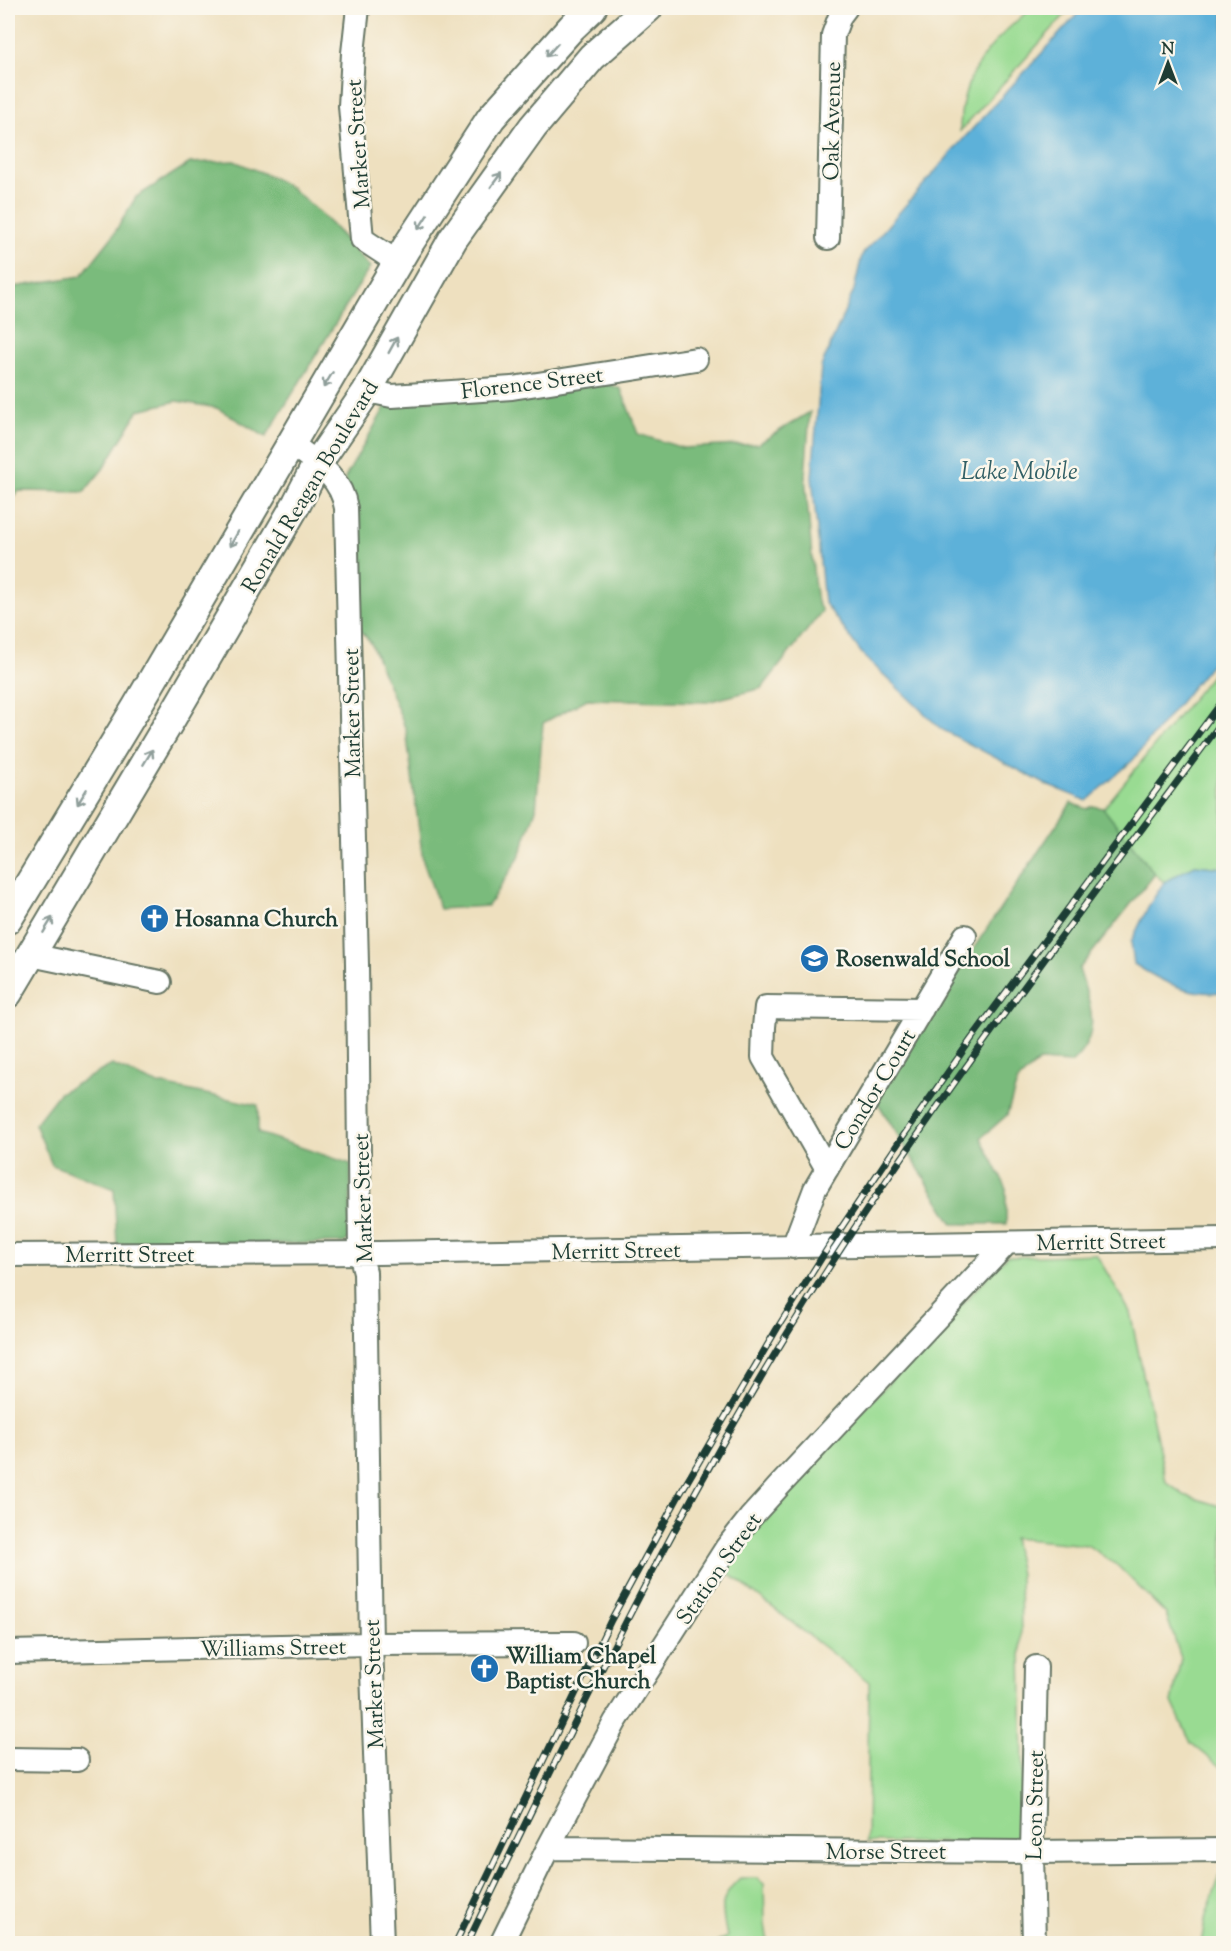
<svg xmlns="http://www.w3.org/2000/svg" width="1231" height="1951" font-family="'Sorts Mill Goudy',serif">
<rect width="100%" height="100%" fill="#fbf7ec"/>
<filter id="ink" filterUnits="userSpaceOnUse"><feTurbulence type="fractalNoise" baseFrequency=".0167" numOctaves="2"/><feDisplacementMap in="SourceGraphic" scale="12" xChannelSelector="R" yChannelSelector="G"/><feConvolveMatrix kernelMatrix="1 2 1 2 8 2 1 2 1" color-interpolation-filters="sRGB"/></filter>
<filter id="wash" filterUnits="userSpaceOnUse"><feTurbulence type="fractalNoise" baseFrequency=".008" numOctaves="4" result="noise"/><feDisplacementMap in="SourceGraphic" scale="24" xChannelSelector="R" yChannelSelector="G"/><feGaussianBlur stdDeviation="1.35" result="paint"/><feColorMatrix in="noise" values="0 0 0 0 0 0 0 0 0 0 0 0 0 0 0 0 0 1.4 0 .05"/><feComposite in="paint" operator="in"/></filter>
<g filter="url(#wash)">
<rect width="100%" height="100%" fill="#eee0bf"/>
<path fill="#99db92" stroke="#5c8c63" stroke-width="1.5" d="M 1032,8 L 1071,8 L 960,131 C 960,74 990,42 1032,8 Z
M 1223,661 L 1223,868 L 1195,865 L 1164,882 L 1155,874 L 1103,809 Z
M 1096,1254 L 1130,1312 L 1166,1482 L 1184,1495 L 1223,1507 L 1223,1769 L 1191,1743 L 1172,1702 L 1181,1658 L 1166,1614 L 1118,1566 L 1087,1545 L 1013,1538 L 1020,1574 L 1024,1843 L 867,1842 L 869,1682 L 723,1569 L 756,1525 L 1007,1256 L 1017,1257 Z
M 1223,1872 L 1223,1943 L 1201,1943 L 1206,1916 L 1221,1873 Z
M 740,1878 L 757,1878 L 764,1884 L 765,1924 L 768,1943 L 716,1943 L 727,1937 C 722,1909 717,1899 740,1878 Z"/>
<path fill="#7abb7c" stroke="#4c7c58" stroke-width="1.5" d="M 234,161 C 255,170 279,178 297,193 C 324,214 347,242 370,267 L 266,437 L 217,408 L 177,401 L 139,410 L 103,469 L 84,492 L 19,491 L 8,501 L 8,288 L 81,276 L 112,237 L 136,197 L 190,163 Z
M 606,383 L 621,389 L 638,434 L 683,448 L 758,444 L 810,412 L 805,476 L 814,580 L 817,602 L 822,611 L 762,688 L 707,702 L 587,699 L 543,723 L 536,809 L 519,857 L 488,906 L 440,909 L 423,861 L 406,730 L 371,643 L 357,626 L 345,478 L 387,404 Z
M 1071,803 L 1087,809 L 1093,806 L 1103,808 L 1155,874 L 1079,969 C 1090,1005 1104,1034 1071,1063 L 1039,1061 L 1017,1082 L 1007,1115 L 981,1138 L 1006,1187 L 1006,1224 L 953,1224 L 874,1097 Z
M 112,1065 L 154,1083 L 258,1105 L 258,1133 L 351,1164 L 350,1238 L 344,1243 L 117,1245 L 114,1189 L 52,1165 L 35,1124 L 59,1093 Z"/>
<path fill="#5db1d9" stroke="#3e7786" stroke-width="1.5" d="M 1083,8 L 1224,8 L 1223,649 L 1133,760 L 1087,801 L 1045,784 L 941,729 L 863,655 L 824,602 L 812,477 L 821,367 L 854,290 L 862,255 L 965,137 Z
M 1195,865 L 1223,868 L 1223,992 C 1189,996 1162,982 1134,964 L 1131,942 L 1148,907 L 1164,882 Z"/>
</g>
<g filter="url(#ink)">
<g fill="none" stroke-linecap="round" stroke-linejoin="round">
<defs>
<path id="minor" d="M 358,8 L 353,53 L 350,106 L 362,239 L 397,262
M 828,238 L 833,35 L 840,16 L 846,8
M 367,391 L 392,396 L 512,388 L 696,359
M 290,443 C 314,461 341,476 346,508 L 357,964 L 360,1253 L 365,1272 L 371,1644 L 382,1944
M 31,955 L 160,982
M 827,1169 L 763,1057 L 764,1027 L 766,1007 L 922,1009
M 793,1247 L 815,1189 L 965,936
M 8,1255 L 378,1253 L 1224,1239
M 8,1652 L 371,1644 L 574,1643
M 8,1759 L 77,1760
M 548,1848 L 1032,1852 L 1224,1850
M 501,1944 L 548,1848 L 615,1722 L 727,1547 L 750,1518 L 780,1485 L 1006,1244
M 1034,1944 L 1032,1852 L 1036,1667"/>
<path id="major" d="M 8,919 L 136,708 L 406,248 L 491,118 L 572,27 L 592,8
M 8,993 L 171,719 L 297,503 L 317,464 L 367,391 L 453,239 L 533,127 L 592,57 L 648,8"/>
</defs>
<use href="#minor" stroke="#677665" stroke-width="26"/>
<use href="#major" stroke="#677665" stroke-width="32"/>
<use href="#minor" stroke="#fff" stroke-width="22"/>
<use href="#major" stroke="#fff" stroke-width="28"/>
<defs>
<path id="rail" d="M 455,1944 L 611,1620 L 677,1499 L 778,1327 L 829,1246 L 899,1142 L 972,1038 L 1224,699
M 467,1944 C 567,1736 667,1530 787,1334 C 918,1120 1074,921 1224,719"/>
</defs>
<use href="#rail" stroke="#1f3d34" stroke-width="7"/>
<use href="#rail" stroke="#fbf7ec" stroke-width="4.5" stroke-dasharray="14" stroke-linecap="butt"/>
</g>
<defs><path id="oneway-shaft" d="M-6 0H5M1.5-3L5.5 0L1.5 3" fill="none" stroke-width="1.6" stroke-linecap="round" stroke-linejoin="round" transform="scale(1.5)"/></defs>
<g stroke="#8f9e9a">
<use href="#oneway-shaft" transform="translate(552 50) rotate(132)"/>
<use href="#oneway-shaft" transform="translate(496 180) rotate(-54)"/>
<use href="#oneway-shaft" transform="translate(423 222) rotate(123)"/>
<use href="#oneway-shaft" transform="translate(393 345) rotate(-61)"/>
<use href="#oneway-shaft" transform="translate(328 380) rotate(121)"/>
<use href="#oneway-shaft" transform="translate(234 539) rotate(120)"/>
<use href="#oneway-shaft" transform="translate(148 757) rotate(-59)"/>
<use href="#oneway-shaft" transform="translate(82 797) rotate(121)"/>
<use href="#oneway-shaft" transform="translate(48 925) rotate(-59)"/>
</g>
</g>
<defs>
<symbol id="church-disc" viewBox="-11 -11 22 22"><circle r="9.5" fill="#1f6fb2" stroke="#fbf7ec"/><path d="M-1.2-6h2.4v3.5h3.3v2.4h-3.3V6h-2.4V-.1h-3.3v-2.4h3.3Z" fill="#fff"/></symbol>
<symbol id="school-disc" viewBox="-11 -11 22 22"><circle r="9.5" fill="#1f6fb2" stroke="#fbf7ec"/><path d="M0-5L7-2L0 1L-7-2ZM-4 1L0 2.5L4 1V4Q0 6-4 4Z" fill="#fff"/></symbol>
</defs>
<g fill-rule="evenodd">
<use href="#church-disc" x="138" y="902" width="33" height="33"/>
<use href="#school-disc" x="798" y="942" width="33" height="33"/>
<use href="#church-disc" x="468" y="1652" width="33" height="33"/>
</g>
<g text-anchor="middle" stroke-width="5" stroke-linejoin="round" paint-order="stroke">
<g font-size="22" fill="#1f3d34" stroke="#fbf7ec">
<text transform="translate(831 121) rotate(-89)" y="8">Oak Avenue</text>
<text transform="translate(357 144) rotate(-94)" y="8">Marker Street</text>
<text transform="translate(532 382) rotate(-7)" y="8">Florence Street</text>
<text transform="translate(309 486) rotate(-59)" y="8">Ronald Reagan Boulevard</text>
<text transform="translate(351 713) rotate(-91)" y="8">Marker Street</text>
<text transform="translate(874 1089) rotate(-59)" y="8">Condor Court</text>
<text transform="translate(362 1198) rotate(-92)" y="8">Marker Street</text>
<text transform="translate(1101 1241) rotate(-1)" y="8">Merritt Street</text>
<text transform="translate(616 1250) rotate(-1)" y="8">Merritt Street</text>
<text x="130" y="1262">Merritt Street</text>
<text transform="translate(718 1568) rotate(-55)" y="8">Station Street</text>
<text transform="translate(273 1647) rotate(-1)" y="8">Williams Street</text>
<text transform="translate(373 1684) rotate(-92)" y="8">Marker Street</text>
<text transform="translate(1034 1805) rotate(-89)" y="8">Leon Street</text>
<text x="886" y="1859">Morse Street</text>
</g>
<g font-size="22" font-weight="bold" fill="#1f3d34" stroke="#fbf7ec" text-anchor="start">
<text x="175" y="926">Hosanna Church</text>
<text x="836" y="966">Rosenwald School</text>
<text x="506" y="1663">William Chapel<tspan x="506" dy="25">Baptist Church</tspan></text>
</g>
<g font-size="24" font-style="italic" fill="#326066" stroke="#fbf7ec">
<text x="1019" y="479">Lake Mobile</text>
</g>
</g>
<rect width="1231" height="1951" fill="none" stroke="#fbf7ec" stroke-width="30"/>
<g transform="translate(1168 63)" stroke="#fbf7ec" stroke-width="4.5" paint-order="stroke">
<path d="M0-4.5L10 22L0 15L-10 22Z" fill="#1f3d34"/>
<text y="-9" font-size="16" font-weight="bold" text-anchor="middle" fill="#1f3d34">N</text>
</g>
</svg>
